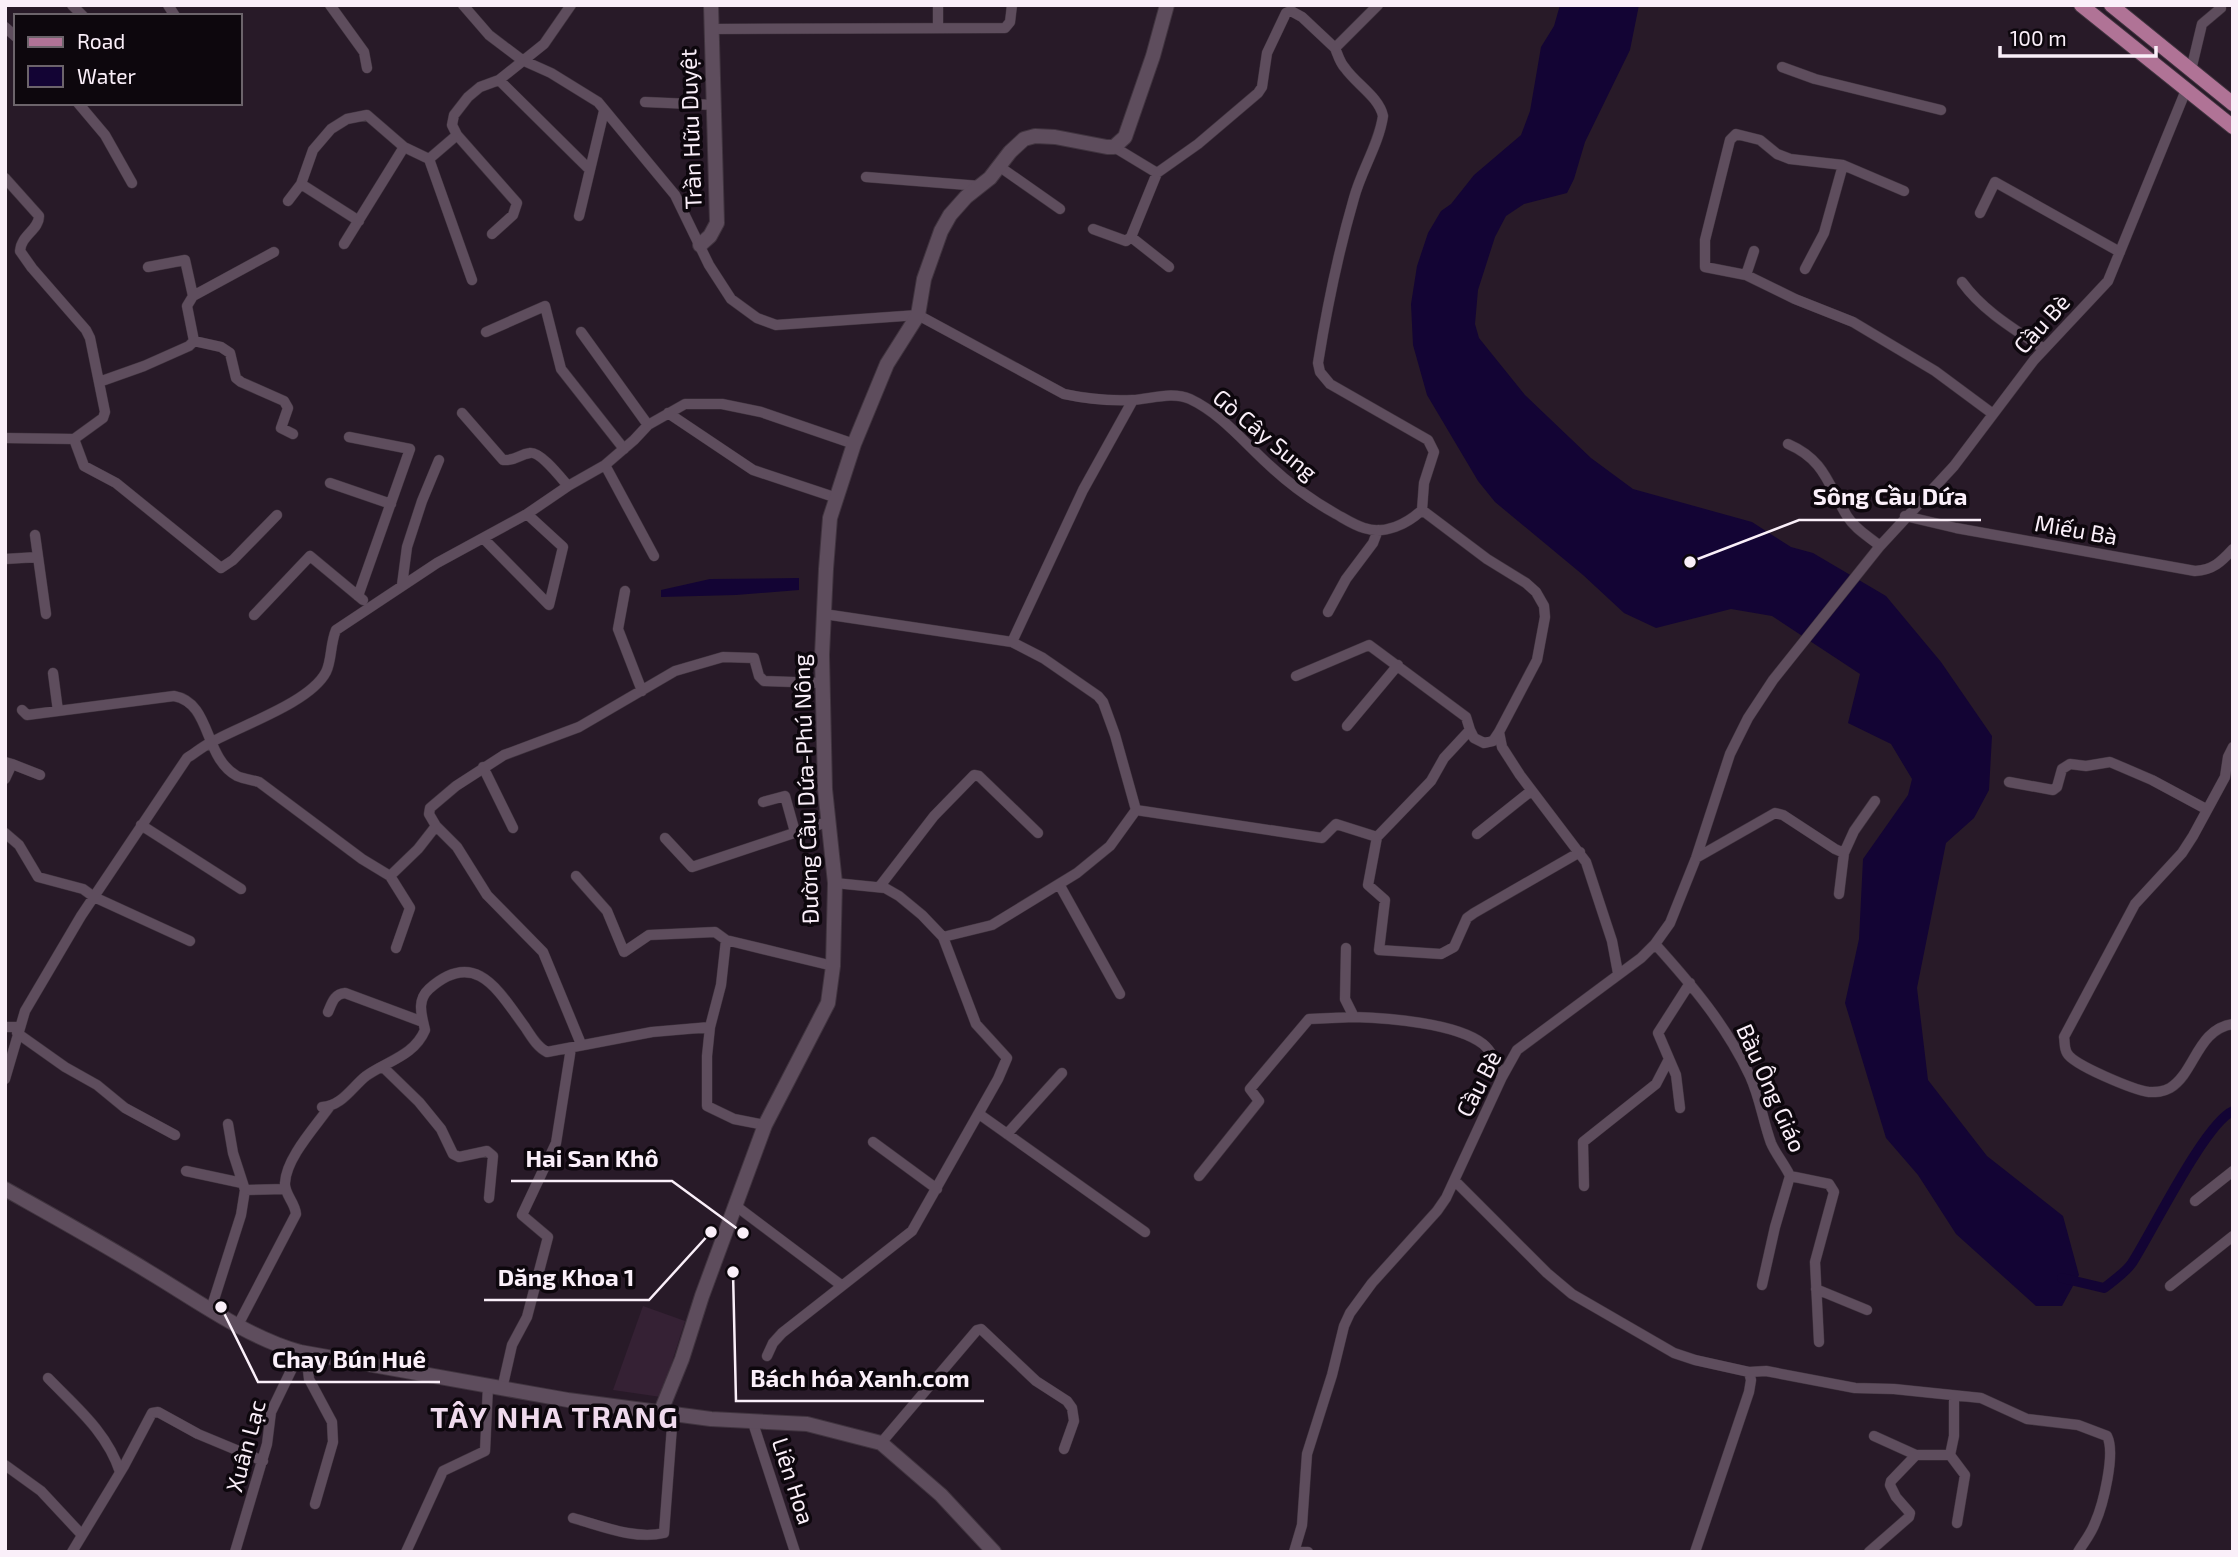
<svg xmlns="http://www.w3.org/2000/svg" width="2238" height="1557" font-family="'Exo 2',sans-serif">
<rect width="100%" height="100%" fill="#281a28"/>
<path fill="#352134" d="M 643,1306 L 685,1321 L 661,1397 L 613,1390 Z"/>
<path fill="#130434" d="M 1560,5 L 1639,5 L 1630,50 L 1585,142 L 1574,179 L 1567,193 L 1524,204 L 1506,216 L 1495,237 L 1478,290 L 1475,324 L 1479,338 L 1525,395 L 1591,458 L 1633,489 L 1752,522 L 1791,547 L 1813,553 L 1886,596 L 1941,662 L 1992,736 L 1989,790 L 1974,818 L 1946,843 L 1917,988 L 1928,1080 L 1987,1156 L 2063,1216 L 2079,1275 L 2062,1306 L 2036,1306 L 1956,1234 L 1918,1175 L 1886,1138 L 1845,1003 L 1859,939 L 1863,859 L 1908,795 L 1912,779 L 1891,744 L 1848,723 L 1860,674 L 1772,616 L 1731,609 L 1656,628 L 1624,613 L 1583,575 L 1495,502 L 1478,481 L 1427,395 L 1413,345 L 1411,304 L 1417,266 L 1428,233 L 1441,211 L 1451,204 L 1474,175 L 1521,135 L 1530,111 L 1541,47 L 1554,26 Z
M 799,578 L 799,590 L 736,595 L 661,597 L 661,590 L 710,579 Z"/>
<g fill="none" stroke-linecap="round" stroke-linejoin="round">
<path stroke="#130434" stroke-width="10" d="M 2062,1278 L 2104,1288 C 2113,1281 2125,1273 2132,1263 C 2152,1232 2205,1123 2233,1111"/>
<defs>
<path id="street" d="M 72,5 L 83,16
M 168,5 L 175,16
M 330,5 L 364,52 L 367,68
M 463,5 L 489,35 L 522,60 L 551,73 L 598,102 L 675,195 L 709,265 L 731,299 L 757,318 L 776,325 L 918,315 L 1064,394 C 1087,399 1108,401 1132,400 C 1151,399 1172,391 1190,399 C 1220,413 1243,441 1268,464 C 1288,483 1311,500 1336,514 C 1345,519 1354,525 1364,528 C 1385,535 1407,524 1422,510 L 1487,559 L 1526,583 L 1536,592 L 1544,606 L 1545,617 L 1537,660 L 1499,732 L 1502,747 L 1520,775 L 1586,862 L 1612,941 L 1618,973
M 938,5 L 938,27
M 1378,5 L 1335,48 C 1338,55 1340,63 1345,68 C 1356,84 1379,97 1383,116 C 1379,144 1361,171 1354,198 C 1338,253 1327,307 1318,363 L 1320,372 L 1330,384 L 1428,440 L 1434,452 L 1424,483 L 1422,510
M 5,27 L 16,37
M 711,29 L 1005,28 L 1010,22 L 1012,5
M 1782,67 L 1815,79 L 1941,110
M 2191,70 L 2202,24 L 2221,8
M 499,80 L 590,170
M 645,102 L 714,105
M 78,103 L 105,135 L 132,183
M 1114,147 L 1157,173 L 1198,144 L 1258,93 L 1262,87 L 1267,53 L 1286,13 L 1291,11 L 1302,17 L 1335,48
M 429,159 L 472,280
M 1000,167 L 1060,209
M 866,177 L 980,186
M 5,178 L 39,216 C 39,230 21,235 20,251 L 32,268 L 86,330 L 90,338 L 105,412 L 103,418 L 74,439 L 5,438
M 301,184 L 359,221
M 1904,191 L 1843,165 L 1790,159 L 1777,154 L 1760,140 L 1736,134 L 1730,140 L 1705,240 L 1705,267 L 1746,275 L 1795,299 L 1853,322 L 1935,371 L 1993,414
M 288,201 L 301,184 L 313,150 L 331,129 L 347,119 L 367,115 L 404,147
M 1980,213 L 1995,182 L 2120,252
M 579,216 L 604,111
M 1093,229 L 1126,241 L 1131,237 L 1169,267
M 492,234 L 513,215 L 517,203 L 457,135 L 452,125 L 454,115 L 468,97 L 480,87 L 499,80 L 544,44 L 571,5
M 1131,237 L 1157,173
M 344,244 L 404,147 L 429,159 L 457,135
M 148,267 L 185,260 L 193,296
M 1805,269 L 1824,233 L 1843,165
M 1746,275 L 1754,251
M 1962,282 C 1983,311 2014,329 2044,349
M 486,332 L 545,306 L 561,369 L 624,449
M 581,332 L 648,425
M 194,341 L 187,306 L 193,296 L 274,252
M 99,382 L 144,366 L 189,346 L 194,341 L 221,347 L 230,353 L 236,378 L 241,382 L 284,401 L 288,408 L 281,428 L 293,434
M 462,413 L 503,460 C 517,461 519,454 530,453 C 540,451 561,478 568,486
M 668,413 L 753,470 L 837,498
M 349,437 L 410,449 L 358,596
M 74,439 L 84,466 L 116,483 L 221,568 L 233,560 L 277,515
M 1788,444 C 1825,460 1828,485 1847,516 C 1855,529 1868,536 1880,546
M 605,465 L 654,556
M 330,483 L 391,504
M 1905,516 L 1956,528 L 2195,571 C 2213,570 2221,562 2233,549
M 35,535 L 46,614
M 483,538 L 549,605 L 563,547 L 527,514
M 5,559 L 38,557
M 402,585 L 407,547 L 422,501 L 439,460
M 625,591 L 618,629 L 642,691
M 1328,612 L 1346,579 L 1373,543 L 1378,530
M 824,614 L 1012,642 L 1043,658 L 1098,696 L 1103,702 L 1115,735 L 1136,810 L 1110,846 L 1077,873 L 992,925 L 943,937
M 254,615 L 310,556 L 363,600
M 1012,642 L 1083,490 L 1133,400
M 53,673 L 58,711
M 1296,676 L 1369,645 L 1466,717 L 1470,730
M 22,710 L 27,715 L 174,696 C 212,703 203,757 237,776 C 244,779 252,780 259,782 L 362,859 L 390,876 L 418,849 L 436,826 L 429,814 L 430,808 L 456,786 L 504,755 L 579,727 L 675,671 L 723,657 L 754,658 L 759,676 L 764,681 L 823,683
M 1347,726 L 1398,665
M 2233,747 L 2228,757 L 2225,777 L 2193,836 L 2182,853 L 2135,904 L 2064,1037 C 2065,1042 2064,1048 2067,1053 C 2073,1065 2134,1090 2149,1092 C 2157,1092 2163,1092 2170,1088 C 2195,1073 2197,1029 2233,1024
M 5,762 L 12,764 L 5,779
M 12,764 L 40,775
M 483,767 L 513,828
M 2009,782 L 2053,790 L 2057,787 L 2062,769 L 2070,764 L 2086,766 L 2110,762 L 2152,780 L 2206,809
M 763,802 L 785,796 L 795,832
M 1136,810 L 1322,838 L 1336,824 L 1377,837 L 1431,781 L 1444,758 L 1470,730 L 1474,738 L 1484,743 L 1493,741 L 1499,732
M 141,825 L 241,889
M 436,826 L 457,847 L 487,895 L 543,952 L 581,1044
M 5,833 L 19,845 L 38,877 L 83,889 L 94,897 L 190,941
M 1477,834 L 1531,791
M 1377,837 L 1368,885 L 1385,900 L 1379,950 L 1441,954 L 1454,947 L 1467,918 L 1474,913 L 1580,852
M 665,838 L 692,867 L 827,822
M 1696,858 L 1775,813 L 1783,815 L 1835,849 L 1844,853 L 1854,831 L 1875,801
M 390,876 L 410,908 L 396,948
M 576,876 L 607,911 L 624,952 L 649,935 L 715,932 L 726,940 L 833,966
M 1059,884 L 1120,994
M 880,886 L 934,816 L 974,775 L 979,776 L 1038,833
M 1839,894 L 1844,853
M 1655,944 C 1692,985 1726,1025 1750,1076 C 1760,1098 1763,1121 1771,1143 C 1775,1153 1785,1165 1790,1176 L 1775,1227 L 1762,1285
M 1346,948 L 1345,999 L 1354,1017 C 1388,1018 1456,1023 1483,1044 C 1493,1052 1497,1066 1502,1077
M 328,1012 C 332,1003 334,994 345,993 L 423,1022
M 5,1027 L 19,1027
M 710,1027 L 721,985 L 726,940
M 17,1033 L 65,1067 L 97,1085 L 125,1108 L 175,1135
M 384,1068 L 419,1102 L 441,1129 L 453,1154 L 459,1157 L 487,1151 L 493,1156 L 489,1198
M 5,1079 L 25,1011 L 81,916 L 187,758 C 195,753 202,747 210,743 C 239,726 310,703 326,672 C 332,660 330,644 336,630 L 437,563 L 527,514 L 568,486 L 605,465 L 634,440 L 648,425 L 685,404 L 722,404 L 761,412 L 854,444
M 322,1107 C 342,1106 352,1087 366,1076 C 387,1061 414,1056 425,1030 C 422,1016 416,1001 429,989 C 476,947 499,992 525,1027 C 531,1036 537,1047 547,1052 L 652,1032 L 710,1027 L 707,1056 L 707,1106 L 734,1119 L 765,1125
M 1680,1108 L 1676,1075 L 1658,1033 L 1690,983
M 979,1114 L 1145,1232
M 1007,1134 L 1062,1073
M 873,1142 L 937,1189
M 186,1171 L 242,1183
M 1199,1176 L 1259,1101 L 1250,1089 L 1309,1019 L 1354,1017
M 1790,1176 L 1829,1184 L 1834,1192 L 1815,1262 L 1819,1342
M 1455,1181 L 1547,1273 L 1572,1294 L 1674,1353 L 1695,1360 L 1749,1372 L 1751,1380 L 1749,1392 L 1695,1552
M 1584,1186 L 1583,1142 L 1656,1084 L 1669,1059
M 245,1190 L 285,1189
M 2195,1201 L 2233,1171
M 736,1206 L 841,1285
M 2170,1286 L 2233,1236
M 1816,1289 L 1867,1310
M 211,1309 L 241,1215 L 245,1190 L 233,1153 L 228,1124
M 238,1325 L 296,1214 C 295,1202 284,1194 285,1183 C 286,1158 316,1126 330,1106
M 306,1353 L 309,1379 L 332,1422 L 333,1442 L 315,1504
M 767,1356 L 773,1343 L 782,1333 L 912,1231 L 998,1079 L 1007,1058 L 976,1024 L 943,937 L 922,915 L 899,896 L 885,888 L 835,883
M 1749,1372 L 1766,1371 L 1855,1388 L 1894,1389 L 1981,1398 L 2027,1419 L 2078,1425 L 2107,1436 C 2116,1453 2103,1505 2095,1523 C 2091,1534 2084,1542 2078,1552
M 48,1378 C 76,1407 107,1432 120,1472
M 502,1389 L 512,1345 L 527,1317 L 548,1237 L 522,1215 L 556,1143 L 571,1048
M 1954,1396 L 1954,1436 L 1950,1455 L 1965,1475 L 1957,1523
M 753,1423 L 795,1552
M 1874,1436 L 1916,1455 L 1950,1455
M 881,1443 L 977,1330 L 981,1329 L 1036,1381 L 1067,1401 L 1072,1408 L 1074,1421 L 1064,1449
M 5,1465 L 41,1491 L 82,1535
M 573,1518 C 602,1526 635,1540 664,1533 L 673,1413
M 72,1552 L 124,1466 L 152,1413 L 158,1412 L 198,1434 L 263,1461
M 235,1552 L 267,1444 L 271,1412 L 300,1352
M 406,1552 L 443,1471 L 485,1451 L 488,1386
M 1294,1552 L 1302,1525 L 1307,1454 L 1332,1375 L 1344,1326 L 1350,1313 L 1372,1283 L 1437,1211 L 1446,1198 L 1502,1077 L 1517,1050 L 1641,958 L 1655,944 L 1670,923 L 1696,858 L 1730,754 L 1748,718 L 1773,680 L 1880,546 L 1954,466 L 2034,360 L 2108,281 L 2186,90
M 1295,1552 L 1308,1552
M 1869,1552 L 1909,1517 L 1910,1513 L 1896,1497 L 1890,1485 L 1891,1481 L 1916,1455"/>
<path id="secondary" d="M 700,245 L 710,236 L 717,223 L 711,5
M 5,1189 C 53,1216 102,1243 149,1272 C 196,1300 248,1338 300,1352 L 568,1400 L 711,1419 L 807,1424 L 881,1443 L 941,1495 L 994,1552
M 661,1411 L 682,1359 L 702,1296 L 765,1125 L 828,1003 L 833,966 L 835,883 L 825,789 L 822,655 L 826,569 L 830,518 L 854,444 L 887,364 L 918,315 L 924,279 L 941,231 L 950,215 L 966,197 L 990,178 L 1010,152 L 1024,139 L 1035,136 L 1055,137 L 1107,147 L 1114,147 L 1125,137 L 1153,56 L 1167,5"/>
<path id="primary" d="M 2081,5 L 2233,127
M 2111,5 L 2233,104"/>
</defs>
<use href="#street" stroke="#40343f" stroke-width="11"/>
<use href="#secondary" stroke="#40343f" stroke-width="16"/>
<use href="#primary" stroke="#40343f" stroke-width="16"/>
<use href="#street" stroke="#5e4d5d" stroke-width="10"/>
<use href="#secondary" stroke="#5e4d5d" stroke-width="14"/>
<use href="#primary" stroke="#b07396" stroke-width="14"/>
</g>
<g text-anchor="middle" stroke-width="7" stroke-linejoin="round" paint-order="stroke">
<g font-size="23" fill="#faeff9" stroke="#0d070d">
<text transform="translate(691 129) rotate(-92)" y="8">Trần Hữu Duyệt</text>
<text transform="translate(2042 324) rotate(-48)" y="8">Cầu Bè</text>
<text transform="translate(1265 435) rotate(40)" y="8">Gò Cây Sung</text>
<text transform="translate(2076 530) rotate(10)" y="8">Miếu Bà</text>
<text transform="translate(806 789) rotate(-92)" y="8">Đường Cầu Dứa-Phú Nông</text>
<text transform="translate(1479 1084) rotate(-63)" y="8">Cầu Bè</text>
<text transform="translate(1771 1088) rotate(66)" y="8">Bầu Ông Giáo</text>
<text transform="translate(246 1446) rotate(-75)" y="8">Xuân Lạc</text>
<text transform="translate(793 1481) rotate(72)" y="8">Liên Hoa</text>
</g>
<g font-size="30" font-weight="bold" letter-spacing="2" fill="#efdaed" stroke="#0d070d">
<text x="555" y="1428">TÂY NHA TRANG</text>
</g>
</g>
<path fill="none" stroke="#faeff9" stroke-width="2.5" d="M1690 562L1799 520H1981M743 1233L672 1181H511M711 1232L649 1300H484M221 1307L258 1382H440M733 1272L736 1401H984"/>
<g fill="#faeff9" stroke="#0d070d" stroke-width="2.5">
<circle cx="1690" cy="562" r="7"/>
<circle cx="743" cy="1233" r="7"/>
<circle cx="711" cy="1232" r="7"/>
<circle cx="221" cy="1307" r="7"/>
<circle cx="733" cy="1272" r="7"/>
</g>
<g font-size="24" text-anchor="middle" font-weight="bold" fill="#faeff9" stroke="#0d070d" stroke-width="7" stroke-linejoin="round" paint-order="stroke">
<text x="1890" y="505">Sông Cầu Dứa</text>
<text x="592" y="1167">Hai San Khô</text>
<text x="566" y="1286">Dăng Khoa 1</text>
<text x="349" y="1368">Chay Bún Huê</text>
<text x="860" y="1387">Bách hóa Xanh.com</text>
</g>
<rect width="2238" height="1557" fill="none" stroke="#faeff9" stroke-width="14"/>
<rect x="14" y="14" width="228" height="91" fill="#0d070d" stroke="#6c646b" stroke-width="2"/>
<rect x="28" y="37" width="35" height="10" fill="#b07396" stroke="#6c646b" stroke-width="2"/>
<text x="77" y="49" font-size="21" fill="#faeff9">Road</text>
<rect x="28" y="66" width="35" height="21" fill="#130434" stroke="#6c646b" stroke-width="2"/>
<text x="77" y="84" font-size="21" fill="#faeff9">Water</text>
<path d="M2000 46v10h156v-10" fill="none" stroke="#faeff9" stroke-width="3.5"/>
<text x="2010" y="46" font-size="21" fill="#faeff9" stroke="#0d070d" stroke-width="5" paint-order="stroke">100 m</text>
</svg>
